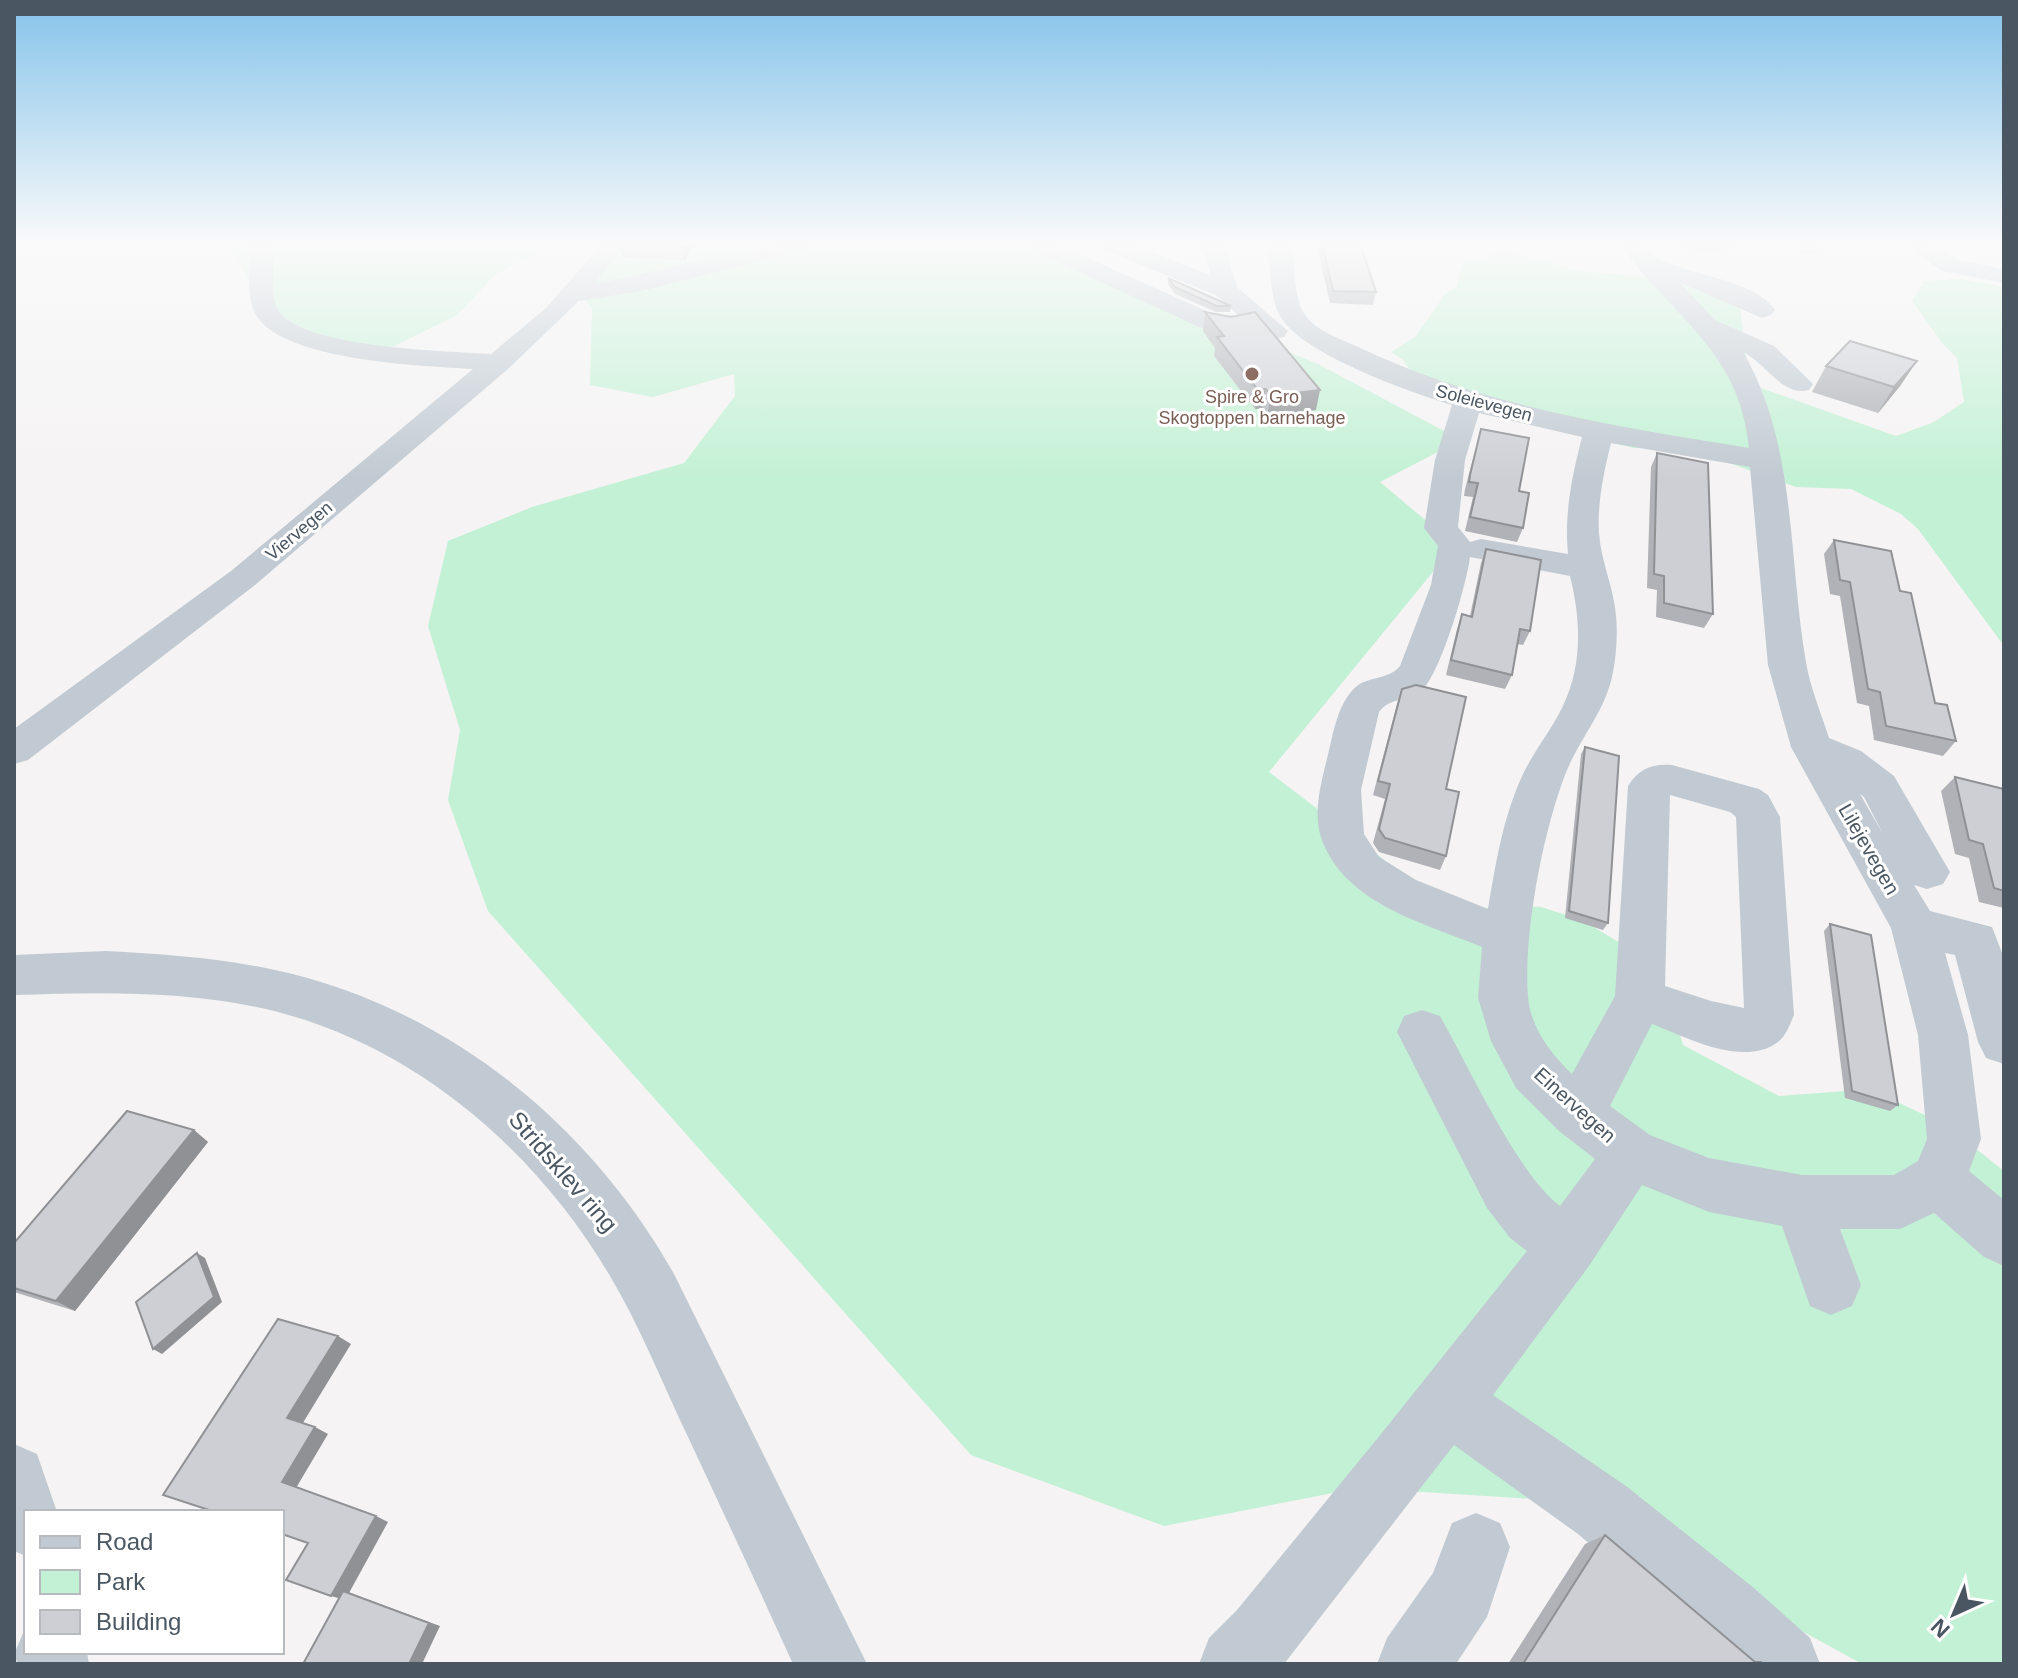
<svg xmlns="http://www.w3.org/2000/svg" width="2018" height="1678" font-family="Helvetica,sans-serif">
<rect width="100%" height="100%" fill="#f5f3f3"/>
<path fill="#c3f1d5" d="M 218,243 L 557,243 L 496,274 L 456,316 L 388,349 L 332,354 L 269,325 L 265,311 L 234,252 Z
M 619,243 L 724,243 L 732,247 L 747,243 L 1002,243 L 1082,268 L 1318,364 L 1461,440 L 1380,482 L 1455,545 L 1269,772 L 1387,862 L 1466,913 L 1500,905 L 1541,907 L 1582,920 L 1620,943 L 1672,1008 L 1683,1045 L 1779,1096 L 1846,1091 L 1895,1101 L 1946,1125 L 2004,1171 L 2004,1664 L 1862,1664 L 1566,1501 L 1359,1488 L 1164,1526 L 971,1455 L 488,911 L 448,800 L 460,730 L 428,626 L 448,541 L 532,507 L 684,463 L 735,396 L 734,374 L 653,397 L 590,385 L 592,308 L 583,297 Z
M 1507,254 L 1528,256 L 1579,271 L 1654,277 L 1738,291 L 1750,384 L 1896,436 L 1934,422 L 1964,402 L 1957,358 L 1943,344 L 1912,301 L 1924,281 L 1962,279 L 2004,287 L 2004,646 L 1918,529 L 1901,514 L 1851,489 L 1796,487 L 1682,446 L 1634,448 L 1607,442 L 1420,383 L 1403,360 L 1391,352 L 1416,336 L 1445,294 L 1456,288 L 1462,264 L 1488,255 Z"/>
<g fill="none" stroke-linecap="round" stroke-linejoin="round">
<path fill="#c1cad2" fill-rule="evenodd" d="M 247,243 L 271,243 C 276,263 267,300 282,315 C 313,348 445,351 491,354 L 546,308 L 603,243 L 627,243 L 594,284 C 668,272 741,243 816,243 L 813,248 L 641,291 L 579,301 L 508,369 L 255,585 L 28,760 L 14,764 L 14,729 L 231,571 L 473,369 C 424,366 275,361 254,311 C 245,290 252,265 247,243 Z
M 1024,243 L 1055,243 L 1215,315 L 1238,315 L 1216,295 L 1099,248 L 1096,243 L 1129,243 L 1210,275 L 1206,256 L 1188,243 L 1218,243 L 1225,247 L 1237,287 L 1288,331 L 1284,337 L 1275,339 L 1253,328 L 1229,333 L 1199,327 L 1027,248 Z
M 1267,243 L 1291,243 C 1295,264 1293,297 1305,315 C 1315,330 1340,339 1356,346 C 1481,406 1614,426 1749,448 C 1740,349 1670,316 1619,243 L 1643,243 C 1647,247 1651,254 1656,257 C 1687,276 1753,278 1775,310 L 1771,315 L 1762,318 L 1679,282 L 1715,320 L 1774,346 L 1813,384 L 1809,390 C 1782,397 1766,363 1743,352 C 1797,444 1788,559 1806,662 C 1810,687 1821,713 1829,738 L 1861,751 L 1894,776 L 1950,872 L 1943,884 L 1927,889 L 1914,885 L 1930,911 L 1992,927 L 2004,958 L 2004,1064 L 1986,1058 L 1978,1042 L 1955,955 L 1945,953 L 1968,1035 L 1981,1139 L 1969,1171 L 2004,1200 L 2004,1266 L 1984,1257 L 1934,1213 L 1900,1229 L 1840,1229 L 1861,1285 L 1852,1306 L 1831,1315 L 1810,1306 L 1782,1226 L 1709,1212 L 1642,1185 L 1589,1266 L 1493,1395 L 1626,1486 L 1754,1588 L 1810,1638 L 1820,1664 L 1731,1664 L 1578,1534 L 1454,1445 L 1284,1664 L 1199,1664 L 1209,1638 L 1237,1610 L 1381,1434 L 1527,1251 L 1510,1238 L 1487,1208 L 1397,1032 L 1404,1016 L 1422,1010 L 1440,1016 C 1468,1065 1518,1175 1560,1206 L 1595,1159 L 1559,1131 L 1516,1088 L 1491,1041 L 1478,998 L 1482,947 C 1425,923 1343,904 1321,837 C 1313,814 1321,782 1327,759 C 1333,736 1337,702 1357,686 C 1370,676 1388,680 1400,666 L 1431,585 L 1438,546 L 1424,528 L 1435,460 L 1452,405 C 1410,392 1301,354 1280,316 C 1269,296 1271,266 1267,243 ZM 1479,413 L 1582,437 C 1572,476 1564,514 1568,554 L 1481,539 L 1470,542 L 1458,527 L 1465,460 ZM 1611,443 L 1750,467 L 1768,665 L 1791,747 L 1891,928 L 1918,1035 L 1927,1139 L 1918,1161 L 1894,1175 L 1802,1175 L 1709,1158 L 1650,1135 L 1610,1106 L 1652,1024 C 1686,1037 1743,1068 1778,1042 C 1786,1036 1790,1024 1794,1015 L 1780,817 L 1768,795 L 1759,789 L 1672,765 C 1653,763 1638,769 1628,786 L 1615,996 L 1572,1074 C 1551,1054 1530,1027 1528,996 C 1523,935 1543,832 1565,775 C 1578,741 1604,713 1612,677 C 1616,660 1618,634 1616,616 C 1614,588 1601,562 1599,533 C 1597,504 1604,471 1611,443 ZM 1470,557 L 1570,576 C 1581,620 1583,665 1562,708 C 1551,730 1535,750 1524,772 C 1503,816 1496,862 1488,909 L 1416,880 L 1379,857 L 1364,834 L 1361,790 L 1379,712 C 1390,697 1410,701 1422,690 C 1441,673 1467,583 1470,557 ZM 1860,794 L 1864,797 L 1883,834 ZM 1670,795 L 1730,812 L 1736,817 L 1744,1008 L 1711,1001 L 1665,986 Z
M 1672,243 L 1743,243 C 1734,254 1681,254 1672,243 Z
M 1792,243 L 1818,243 L 1821,248 L 1817,253 C 1806,256 1799,253 1792,243 Z
M 1902,243 L 1930,243 L 1958,260 L 2004,269 L 2004,283 L 1942,271 Z
M 106,951 C 163,954 219,958 275,970 C 446,1007 589,1123 674,1274 L 867,1664 L 793,1664 C 759,1589 724,1514 689,1439 C 663,1385 641,1328 610,1276 C 537,1152 419,1049 278,1012 C 192,990 102,992 14,995 L 14,955 Z
M 14,1444 L 37,1454 L 57,1512 L 26,1512 L 26,1556 L 14,1551 Z
M 1476,1513 L 1500,1523 L 1510,1547 L 1487,1617 L 1456,1664 L 1377,1664 L 1387,1638 L 1433,1573 L 1452,1523 Z
M 26,1626 L 26,1652 L 87,1652 L 89,1664 L 17,1664 L 15,1652 Z"/>
</g>
<path fill="#b0b2b7" d="M 696,243 L 685,260 L 623,257 L 620,248 Z
M 1316,243 L 1356,243 L 1376,292 L 1373,305 L 1330,303 Z
M 1168,278 L 1231,306 L 1230,312 L 1216,312 L 1175,294 L 1168,284 Z
M 1205,312 L 1316,410 L 1267,416 L 1262,409 L 1255,409 L 1214,356 L 1215,348 L 1203,331 Z
M 1917,361 L 1900,386 L 1878,413 L 1812,392 L 1826,366 Z
M 1481,429 L 1519,491 L 1523,528 L 1517,542 L 1465,531 L 1473,497 L 1464,496 L 1465,489 Z
M 1657,453 L 1713,614 L 1704,628 L 1656,617 L 1657,590 L 1647,588 L 1651,467 Z
M 1834,540 L 1900,591 L 1935,703 L 1956,741 L 1943,756 L 1874,740 L 1869,706 L 1857,703 L 1840,596 L 1830,594 L 1824,554 Z
M 1486,549 L 1530,631 L 1523,645 L 1517,644 L 1512,675 L 1505,689 L 1446,675 L 1457,629 L 1462,614 L 1470,616 L 1481,563 Z
M 1402,689 L 1446,789 L 1446,856 L 1440,870 L 1379,852 L 1373,843 L 1385,799 L 1373,795 L 1397,704 Z
M 1585,747 L 1608,923 L 1603,930 L 1565,918 L 1581,754 Z
M 1955,777 L 2004,789 L 2004,908 L 1979,902 L 1969,858 L 1955,854 L 1941,791 Z
M 1830,924 L 1898,1105 L 1890,1111 L 1845,1098 L 1824,931 Z
M 194,1130 L 208,1142 L 75,1311 L 14,1292 L 14,1243 Z
M 1605,1535 L 1755,1662 L 1763,1664 L 1508,1664 L 1585,1544 Z"/>
<path fill="#909195" d="M 687,243 L 696,243 L 685,260 L 683,250 Z
M 1917,361 L 1900,386 L 1878,413 L 1894,387 Z
M 1266,389 L 1262,409 L 1255,409 L 1258,390 Z
M 1320,390 L 1316,410 L 1267,416 L 1271,396 Z
M 194,1130 L 208,1142 L 75,1311 L 56,1301 Z
M 197,1253 L 205,1258 L 222,1302 L 162,1354 L 153,1349 Z
M 338,1336 L 351,1344 L 301,1426 L 287,1418 Z
M 315,1427 L 328,1434 L 296,1488 L 282,1482 Z
M 376,1516 L 388,1522 L 349,1593 L 440,1626 L 422,1664 L 409,1664 L 345,1600 L 331,1596 Z"/>
<path fill="#cdcfd5" stroke="#909195" stroke-width="2" d="M 624,243 L 687,243 L 683,250 L 620,248 Z
M 1322,243 L 1356,243 L 1358,249 L 1362,250 L 1376,292 L 1333,291 Z
M 1168,278 L 1231,306 L 1217,306 L 1175,287 Z
M 1205,312 L 1231,317 L 1255,312 L 1320,390 L 1271,396 L 1266,389 L 1258,390 L 1217,337 L 1224,336 Z
M 1850,341 L 1917,361 L 1894,387 L 1826,366 Z
M 1481,429 L 1529,438 L 1519,491 L 1529,493 L 1523,528 L 1470,517 L 1478,483 L 1469,482 L 1470,475 Z
M 1657,453 L 1708,463 L 1713,614 L 1664,603 L 1664,576 L 1654,574 Z
M 1834,540 L 1891,551 L 1900,591 L 1911,593 L 1935,703 L 1947,705 L 1956,741 L 1886,726 L 1880,692 L 1868,689 L 1850,582 L 1840,580 Z
M 1486,549 L 1541,560 L 1530,631 L 1520,629 L 1512,675 L 1451,660 L 1462,614 L 1472,617 Z
M 1416,685 L 1466,697 L 1446,789 L 1459,792 L 1446,856 L 1385,838 L 1379,829 L 1390,784 L 1378,781 L 1402,689 Z
M 1585,747 L 1619,756 L 1608,923 L 1569,911 Z
M 1955,777 L 2004,789 L 2004,891 L 1994,888 L 1983,844 L 1969,840 Z
M 1830,924 L 1871,935 L 1898,1105 L 1852,1091 Z
M 127,1111 L 194,1130 L 56,1301 L 14,1288 L 14,1243 Z
M 197,1253 L 214,1297 L 153,1349 L 136,1302 Z
M 278,1319 L 338,1336 L 287,1418 L 315,1427 L 282,1482 L 376,1516 L 331,1596 L 286,1580 L 308,1543 L 282,1534 L 282,1512 L 215,1512 L 163,1495 Z
M 1605,1535 L 1755,1662 L 1761,1662 L 1763,1664 L 1523,1664 Z
M 343,1591 L 429,1623 L 409,1664 L 303,1664 Z"/>
<linearGradient id="sky" x2="0" y2="1"><stop stop-color="#85c3ea"/><stop offset="0.51" stop-color="#fafafa"/><stop offset="1" stop-color="#fafafa" stop-opacity="0"/></linearGradient>
<rect width="2018" height="478" fill="url(#sky)"/>
<circle fill="#8d6e63" stroke="#fff" stroke-width="3" cx="1252" cy="374" r="8"/>
<g text-anchor="middle" stroke-width="6" stroke-linejoin="round" paint-order="stroke">
<g font-size="18" fill="#785e54" stroke="#fff">
<text x="1252" y="403">Spire &amp; Gro<tspan x="1252" dy="21">Skogtoppen barnehage</tspan></text>
</g>
<g font-size="18" fill="#4a5661" stroke="#fff">
<text transform="translate(1484 403) rotate(15)" y="6">Soleievegen</text>
<text transform="translate(299 531) rotate(-40)" y="6">Viervegen</text>
</g>
<g font-size="20" fill="#4a5661" stroke="#fff">
<text transform="translate(1869 849) rotate(60)" y="7">Lilejevegen</text>
<text transform="translate(1575 1105) rotate(42)" y="7">Einervegen</text>
</g>
<g font-size="24" fill="#4a5661" stroke="#fff">
<text transform="translate(563 1172) rotate(49)" y="8">Stridsklev ring</text>
</g>
</g>
<rect width="2018" height="1678" fill="none" stroke="#4a5661" stroke-width="32"/>
<rect x="24" y="1510" width="260" height="144" fill="#ffffff" stroke="#b7bbc0" stroke-width="2"/>
<rect x="40" y="1536" width="40" height="12" fill="#c1cad2" stroke="#b7bbc0" stroke-width="2"/>
<text x="96" y="1550" font-size="24" fill="#4a5661">Road</text>
<rect x="40" y="1570" width="40" height="24" fill="#c3f1d5" stroke="#b7bbc0" stroke-width="2"/>
<text x="96" y="1590" font-size="24" fill="#4a5661">Park</text>
<rect x="40" y="1610" width="40" height="24" fill="#cdcfd5" stroke="#b7bbc0" stroke-width="2"/>
<text x="96" y="1630" font-size="24" fill="#4a5661">Building</text>
<g transform="translate(1954 1614) rotate(224)" stroke="#ffffff" stroke-width="6" paint-order="stroke">
<path d="M0-6L14 30L0 20L-14 30Z" fill="#4a5661"/>
<text y="-12" font-size="22" font-weight="bold" text-anchor="middle" fill="#4a5661">N</text>
</g>
</svg>
